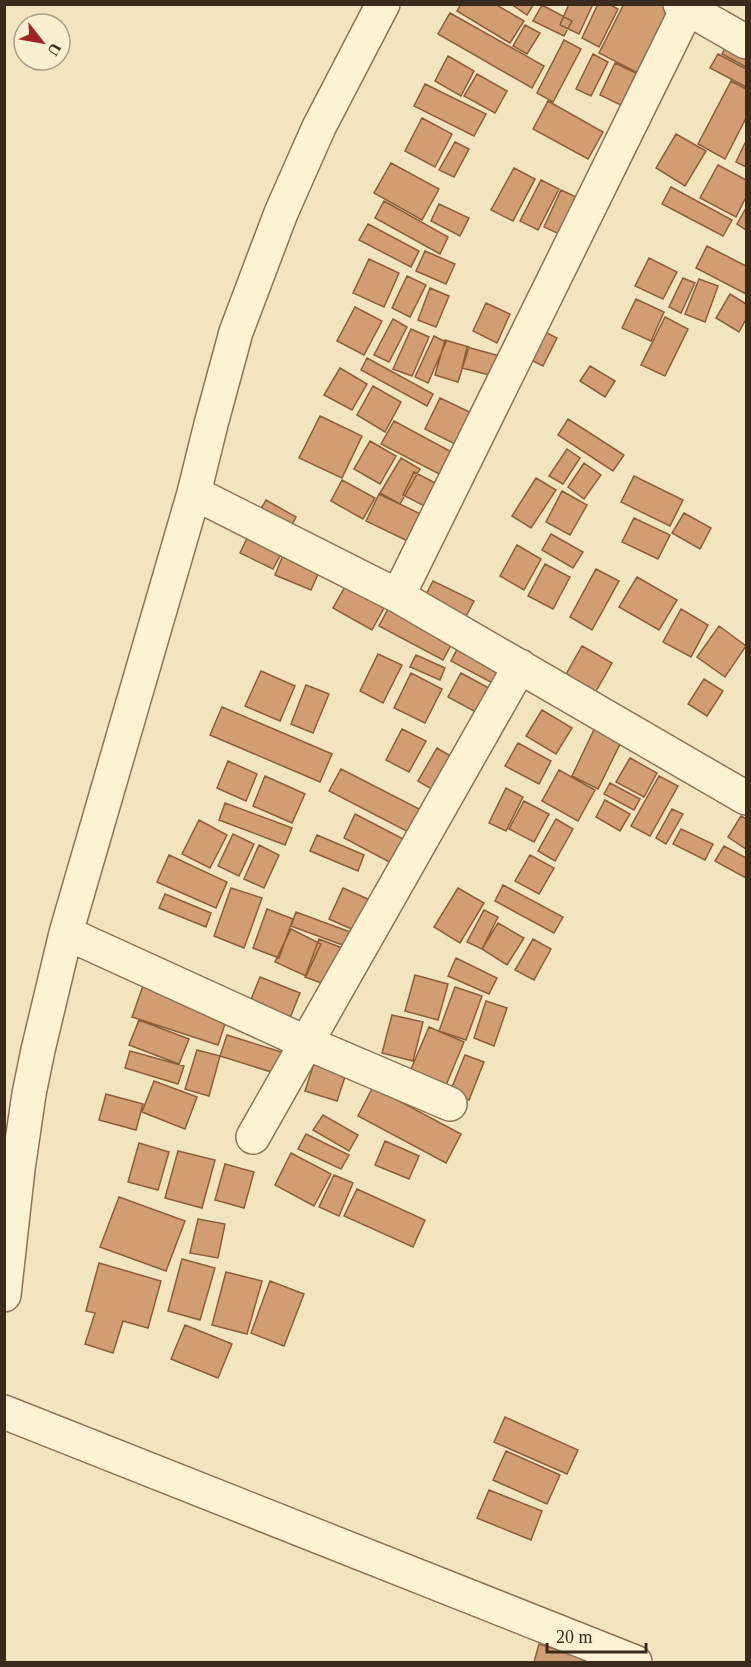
<svg xmlns="http://www.w3.org/2000/svg" width="751" height="1667" font-family="Georgia,serif">
<rect width="100%" height="100%" fill="#f1e4bf"/>
<path fill="#d29d72" stroke="#8c5e3a" stroke-width="1.5" d="M 461,4 L 495,4 L 524,21 L 510,43 L 457,11 Z
M 511,4 L 534,4 L 527,15 Z
M 569,4 L 593,4 L 579,34 L 560,25 Z
M 598,4 L 609,4 L 618,9 L 599,47 L 582,38 Z
M 624,4 L 675,4 L 640,74 L 599,53 Z
M 542,5 L 572,21 L 564,36 L 533,21 Z
M 450,13 L 544,66 L 532,88 L 438,34 Z
M 525,25 L 540,33 L 527,54 L 513,46 Z
M 732,35 L 746,43 L 746,67 L 722,54 Z
M 564,40 L 581,49 L 553,102 L 537,93 Z
M 593,54 L 608,62 L 591,96 L 576,89 Z
M 718,54 L 746,69 L 746,87 L 710,68 Z
M 448,56 L 474,71 L 461,96 L 435,81 Z
M 615,63 L 640,75 L 625,107 L 600,95 Z
M 477,74 L 507,91 L 495,113 L 464,96 Z
M 731,81 L 746,89 L 746,118 L 725,159 L 698,144 Z
M 425,84 L 486,114 L 474,136 L 414,106 Z
M 548,101 L 603,132 L 588,159 L 533,129 Z
M 422,118 L 452,134 L 435,167 L 405,151 Z
M 676,134 L 706,151 L 685,186 L 656,168 Z
M 746,141 L 746,167 L 736,162 Z
M 455,142 L 469,149 L 454,177 L 439,170 Z
M 391,163 L 439,189 L 422,220 L 374,193 Z
M 718,165 L 746,180 L 746,197 L 736,217 L 700,198 Z
M 514,168 L 535,179 L 513,221 L 491,210 Z
M 541,180 L 559,189 L 538,230 L 520,221 Z
M 671,187 L 732,220 L 723,236 L 662,204 Z
M 561,190 L 585,201 L 568,238 L 544,227 Z
M 384,201 L 448,237 L 440,254 L 375,218 Z
M 439,204 L 469,218 L 460,236 L 431,221 Z
M 746,208 L 746,230 L 737,224 Z
M 368,224 L 419,251 L 411,267 L 359,240 Z
M 707,246 L 746,266 L 746,294 L 696,268 Z
M 425,251 L 455,264 L 446,284 L 416,271 Z
M 649,258 L 677,272 L 663,299 L 635,286 Z
M 369,259 L 399,273 L 384,307 L 353,293 Z
M 407,276 L 426,285 L 410,317 L 392,308 Z
M 683,278 L 695,283 L 681,313 L 669,307 Z
M 699,279 L 718,286 L 705,322 L 685,314 Z
M 430,288 L 449,296 L 436,327 L 418,320 Z
M 730,294 L 746,304 L 746,319 L 739,332 L 716,318 Z
M 636,299 L 664,312 L 651,341 L 622,328 Z
M 486,303 L 510,314 L 497,343 L 473,331 Z
M 355,307 L 382,321 L 364,355 L 337,341 Z
M 665,317 L 688,329 L 665,376 L 641,365 Z
M 393,319 L 407,327 L 389,362 L 374,355 Z
M 533,326 L 557,338 L 543,366 L 519,354 Z
M 411,329 L 429,337 L 412,376 L 393,369 Z
M 434,336 L 446,342 L 428,383 L 415,377 Z
M 445,340 L 469,347 L 458,382 L 435,375 Z
M 467,347 L 507,358 L 501,378 L 462,368 Z
M 367,358 L 433,394 L 427,406 L 361,370 Z
M 590,366 L 615,381 L 605,397 L 580,381 Z
M 340,368 L 367,384 L 352,410 L 324,395 Z
M 373,386 L 401,402 L 385,432 L 357,415 Z
M 440,398 L 476,415 L 461,447 L 425,429 Z
M 320,416 L 362,436 L 342,478 L 299,458 Z
M 568,419 L 624,455 L 613,471 L 558,435 Z
M 394,421 L 459,456 L 447,478 L 381,444 Z
M 370,441 L 396,456 L 380,484 L 354,469 Z
M 567,449 L 580,458 L 563,484 L 549,476 Z
M 401,458 L 420,469 L 400,504 L 380,493 Z
M 584,463 L 601,475 L 584,499 L 568,487 Z
M 414,472 L 447,489 L 436,512 L 403,495 Z
M 634,476 L 683,500 L 670,526 L 621,502 Z
M 536,478 L 556,490 L 531,528 L 512,516 Z
M 342,480 L 375,498 L 363,519 L 331,501 Z
M 562,491 L 587,505 L 570,535 L 546,522 Z
M 379,494 L 431,519 L 418,546 L 366,521 Z
M 266,500 L 296,517 L 286,536 L 255,519 Z
M 684,513 L 711,528 L 700,549 L 672,533 Z
M 634,518 L 670,535 L 658,559 L 622,542 Z
M 252,528 L 286,544 L 273,569 L 240,553 Z
M 551,534 L 583,552 L 573,568 L 542,550 Z
M 287,545 L 324,561 L 311,590 L 275,575 Z
M 517,545 L 541,559 L 524,590 L 500,576 Z
M 545,564 L 570,577 L 553,609 L 528,596 Z
M 596,569 L 619,581 L 592,630 L 570,617 Z
M 351,576 L 390,597 L 372,630 L 333,608 Z
M 637,577 L 677,600 L 659,630 L 619,607 Z
M 433,581 L 474,601 L 463,622 L 422,602 Z
M 388,609 L 452,643 L 443,660 L 379,626 Z
M 681,609 L 708,625 L 691,657 L 663,642 Z
M 719,626 L 746,646 L 725,677 L 697,657 Z
M 462,640 L 510,666 L 500,687 L 451,661 Z
M 582,646 L 612,663 L 591,700 L 561,683 Z
M 378,654 L 402,665 L 383,703 L 360,691 Z
M 416,655 L 445,668 L 440,680 L 410,667 Z
M 261,671 L 295,686 L 280,721 L 245,706 Z
M 411,673 L 442,689 L 425,723 L 394,708 Z
M 461,673 L 498,693 L 485,717 L 448,697 Z
M 704,679 L 723,691 L 707,716 L 688,704 Z
M 306,685 L 329,694 L 313,733 L 291,724 Z
M 222,707 L 332,754 L 320,782 L 210,735 Z
M 542,710 L 572,728 L 556,754 L 526,736 Z
M 599,719 L 626,732 L 598,789 L 572,776 Z
M 402,729 L 426,741 L 409,772 L 386,760 Z
M 518,743 L 551,761 L 539,784 L 505,766 Z
M 437,748 L 459,761 L 440,794 L 418,781 Z
M 630,758 L 657,773 L 644,797 L 616,782 Z
M 228,761 L 257,774 L 246,801 L 217,788 Z
M 341,769 L 431,815 L 420,838 L 329,791 Z
M 559,770 L 595,790 L 578,821 L 542,801 Z
M 265,776 L 305,794 L 292,823 L 253,806 Z
M 659,776 L 678,786 L 650,836 L 631,826 Z
M 610,783 L 640,799 L 634,810 L 604,794 Z
M 506,788 L 523,797 L 506,831 L 489,823 Z
M 605,800 L 630,814 L 620,831 L 596,817 Z
M 524,801 L 549,814 L 534,842 L 509,829 Z
M 225,803 L 292,828 L 285,845 L 219,820 Z
M 672,809 L 683,814 L 666,844 L 656,838 Z
M 355,814 L 409,842 L 397,866 L 344,838 Z
M 741,816 L 746,819 L 746,849 L 728,837 Z
M 556,819 L 573,829 L 555,861 L 538,851 Z
M 199,820 L 227,835 L 210,868 L 182,854 Z
M 681,829 L 713,844 L 705,860 L 673,844 Z
M 233,834 L 254,844 L 239,876 L 218,866 Z
M 317,835 L 364,855 L 358,871 L 310,851 Z
M 259,845 L 279,855 L 264,888 L 244,879 Z
M 724,846 L 746,858 L 746,878 L 715,861 Z
M 169,855 L 227,882 L 216,908 L 157,882 Z
M 530,855 L 554,868 L 539,894 L 515,881 Z
M 503,885 L 563,917 L 554,933 L 495,901 Z
M 231,888 L 262,898 L 244,948 L 214,936 Z
M 343,888 L 379,904 L 365,935 L 329,919 Z
M 458,888 L 484,903 L 460,943 L 434,927 Z
M 165,894 L 211,913 L 206,927 L 159,908 Z
M 267,909 L 293,919 L 279,958 L 253,948 Z
M 484,910 L 498,917 L 482,949 L 467,942 Z
M 296,912 L 361,936 L 356,950 L 291,926 Z
M 498,923 L 524,938 L 507,965 L 482,949 Z
M 291,929 L 321,944 L 306,976 L 275,962 Z
M 319,939 L 350,951 L 335,988 L 305,977 Z
M 533,939 L 551,949 L 534,980 L 515,970 Z
M 456,958 L 497,978 L 489,994 L 448,976 Z
M 415,975 L 448,984 L 438,1020 L 405,1011 Z
M 260,977 L 300,993 L 288,1023 L 248,1007 Z
M 144,983 L 229,1012 L 218,1045 L 132,1017 Z
M 455,987 L 482,996 L 466,1040 L 439,1031 Z
M 486,1001 L 507,1008 L 494,1046 L 474,1038 Z
M 392,1015 L 423,1022 L 413,1061 L 382,1053 Z
M 139,1020 L 189,1039 L 179,1064 L 129,1045 Z
M 429,1027 L 464,1042 L 444,1090 L 408,1076 Z
M 227,1035 L 291,1055 L 284,1076 L 220,1056 Z
M 197,1050 L 220,1056 L 209,1096 L 185,1089 Z
M 130,1051 L 184,1066 L 178,1084 L 125,1068 Z
M 465,1055 L 484,1062 L 469,1100 L 450,1092 Z
M 315,1060 L 347,1071 L 337,1101 L 305,1091 Z
M 154,1081 L 197,1097 L 185,1129 L 142,1112 Z
M 373,1087 L 461,1134 L 446,1163 L 358,1116 Z
M 106,1094 L 143,1104 L 136,1130 L 99,1120 Z
M 323,1115 L 358,1135 L 349,1151 L 313,1130 Z
M 306,1134 L 349,1155 L 341,1169 L 298,1149 Z
M 385,1141 L 419,1156 L 409,1179 L 375,1165 Z
M 139,1143 L 169,1152 L 158,1190 L 128,1182 Z
M 178,1151 L 215,1160 L 202,1208 L 165,1198 Z
M 291,1153 L 331,1174 L 314,1206 L 275,1185 Z
M 225,1164 L 254,1172 L 244,1208 L 215,1200 Z
M 334,1175 L 353,1183 L 339,1216 L 319,1207 Z
M 357,1189 L 425,1220 L 413,1247 L 344,1216 Z
M 119,1197 L 185,1221 L 166,1271 L 100,1247 Z
M 198,1219 L 225,1224 L 218,1258 L 190,1253 Z
M 182,1259 L 215,1268 L 200,1320 L 168,1311 Z
M 99,1263 L 161,1281 L 148,1328 L 123,1321 L 113,1353 L 85,1344 L 95,1313 L 86,1311 Z
M 226,1272 L 262,1281 L 247,1334 L 212,1325 Z
M 270,1281 L 304,1294 L 284,1346 L 251,1333 Z
M 185,1325 L 232,1344 L 218,1378 L 171,1359 Z
M 505,1417 L 578,1450 L 567,1474 L 494,1442 Z
M 506,1451 L 560,1475 L 547,1504 L 493,1480 Z
M 489,1490 L 542,1511 L 531,1540 L 477,1518 Z
M 539,1644 L 584,1658 L 583,1662 L 534,1662 Z"/>
<g fill="none" stroke-linecap="round" stroke-linejoin="round">
<defs>
<path id="minor" d="M 680,4 L 746,42
M 194,493 L 398,596 L 746,798
M 398,596 L 687,9
M 66,933 L 307,1043 L 450,1104
M 253,1137 L 520,666
M 4,1295 L 18,1169 L 29,1094 L 38,1050 L 66,933 L 194,493 L 211,424 L 236,332 L 281,213 L 319,127 L 383,4
M 4,1412 L 635,1662"/>
</defs>
<use href="#minor" stroke="#8b7456" stroke-width="36"/>
<use href="#minor" stroke="#fbf1d3" stroke-width="33"/>
</g>
<rect width="751" height="1667" fill="none" stroke="#3a2b1c" stroke-width="12"/>
<g transform="translate(42 42) rotate(121)"><circle r="28" fill="#f8eed0" stroke="#aca088" stroke-width="1.5"/>
<path d="M0-4.5L10 22L0 15L-10 22Z" fill="#9f2521"/>
<text y="-9" font-size="16" font-weight="bold" text-anchor="middle" fill="#3a2b1c">U</text>
</g>
<path d="M547 1643v9h99v-9" fill="none" stroke="#3a2b1c" stroke-width="3"/>
<text x="556" y="1643" font-size="18" fill="#3a2b1c" stroke="#f8eed0" stroke-width="4.5" paint-order="stroke">20 m</text>
</svg>
